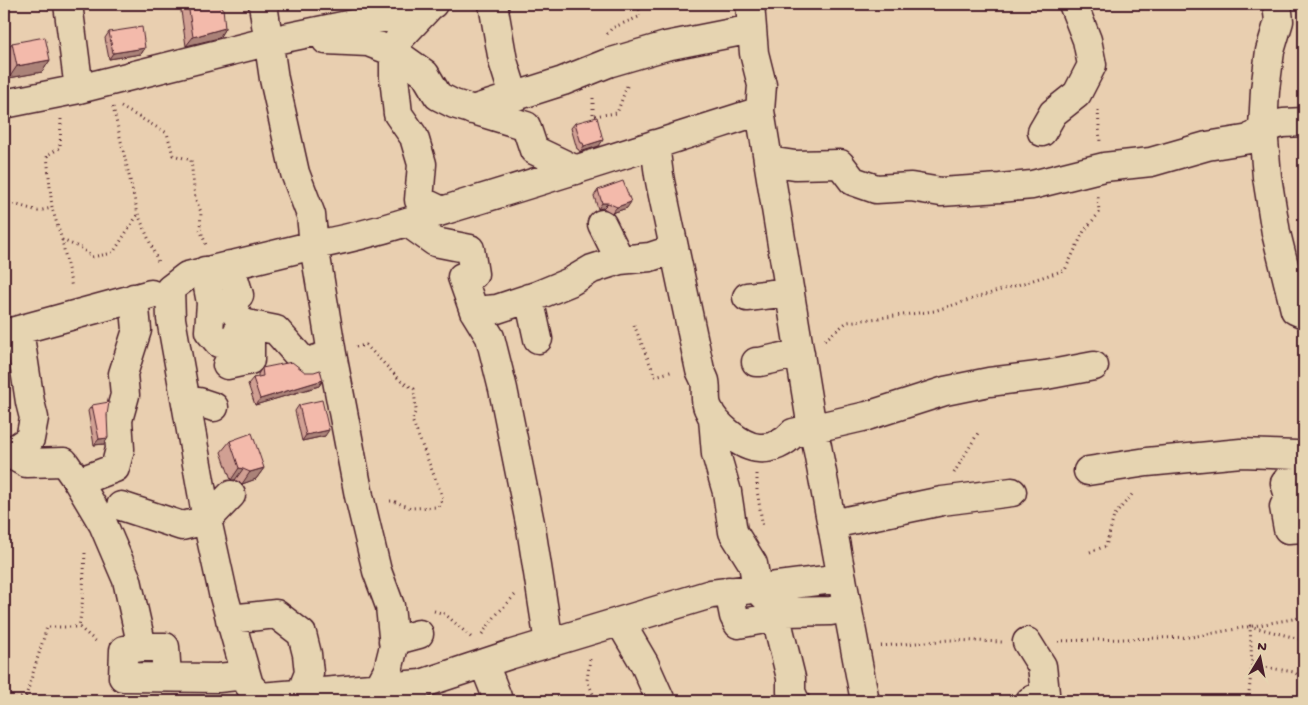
<svg xmlns="http://www.w3.org/2000/svg" width="1308" height="705" font-family="'Gochi Hand',sans-serif">
<rect width="100%" height="100%" fill="#e9cfb0"/>
<filter id="ink" filterUnits="userSpaceOnUse"><feTurbulence type="fractalNoise" baseFrequency=".02" numOctaves="2"/><feDisplacementMap in="SourceGraphic" scale="10" xChannelSelector="R" yChannelSelector="G"/><feConvolveMatrix kernelMatrix="1 2 1 2 8 2 1 2 1" color-interpolation-filters="sRGB"/></filter>
<g filter="url(#ink)">
<g fill="none" stroke-linecap="round" stroke-linejoin="round">
<defs>
<path id="minor" d="M 68,4 L 79,89
M 263,4 L 274,79 L 295,173 L 311,215 L 314,245 C 368,236 419,218 471,202 C 567,173 663,142 760,111 L 762,85 L 754,53 L 750,4
M 493,4 L 503,61 L 514,96
M 1277,4 L 1279,21 L 1270,51 L 1265,90 L 1263,128 L 1267,177 L 1276,233 L 1295,310 L 1304,314
M 431,5 L 399,39 L 394,52 L 394,77 L 398,114 L 414,137 L 422,164 L 419,200 L 442,211
M 326,40 L 368,42 L 394,52 L 425,74 L 438,96 L 454,104 L 526,126 L 534,150 L 576,170
M 4,104 L 79,89 L 270,41 L 401,14 L 433,4
M 472,110 L 563,81 L 608,63 L 666,46 L 752,29
M 760,111 L 812,428 L 817,446 L 865,701
M 1042,132 L 1053,113 L 1077,94 L 1092,65 L 1087,40 L 1073,4
M 655,144 C 657,158 658,173 661,186 C 674,248 687,309 700,370 C 702,374 704,378 705,381 C 707,390 704,400 708,408 C 714,424 741,447 759,448 C 772,449 785,443 793,433 L 867,416 L 945,391 L 989,382 L 1046,375 L 1094,366
M 768,161 L 795,165 L 840,164 L 853,181 L 876,189 L 911,187 L 941,192 L 1000,188 L 1032,185 L 1104,167 L 1151,162 L 1207,146 L 1250,139 L 1263,128 L 1283,123 L 1304,122
M 407,222 L 435,242 L 470,249 L 474,274 L 462,277 L 474,311 L 490,337 L 503,389 L 531,528 L 549,643
M 602,224 L 620,260
M 230,265 L 239,295 L 229,303 L 242,323
M 205,271 L 211,303 L 209,331 L 219,343 L 250,338 L 250,360 L 227,365
M 747,297 L 790,292
M 134,298 L 137,330 L 123,374 L 125,395 L 118,420 L 120,449 L 115,468 L 78,482 L 103,524 L 127,580 L 142,647 L 124,650 L 123,677 L 218,678 L 246,675
M 529,298 L 538,339
M 474,311 L 497,309 L 536,296 L 570,282 L 592,269 L 620,260 L 650,257 L 674,249
M 4,334 L 151,294
M 236,335 L 242,323 L 276,330 L 305,363 L 332,354
M 756,362 L 760,362 L 800,353
M 187,407 L 199,402 L 214,407
M 713,418 L 716,454 L 727,492 L 733,532 L 753,564 L 757,588 L 773,605 L 791,678 L 791,692 L 795,701
M 4,451 L 26,463 L 64,462 L 78,482
M 13,456 L 18,447 L 30,439 L 34,418 L 30,402 L 19,330
M 1088,471 L 1147,462 L 1241,453 L 1296,455 L 1294,472 L 1285,483 L 1289,496 L 1284,507 L 1288,529 L 1304,528
M 121,506 L 182,526 L 207,520 L 231,495
M 832,524 L 942,501 L 1012,492
M 729,591 L 734,616 L 738,624 L 776,617 L 785,612 L 831,611 L 847,607
M 230,619 L 276,614 L 302,634 L 307,654 L 309,673 L 301,693
M 620,622 L 644,663 L 661,701
M 393,641 L 419,634
M 1027,642 L 1042,666 L 1045,693 L 1030,701
M 142,647 L 165,647 L 167,677
M 484,664 L 497,697
M 379,687 L 388,670 L 394,646 L 390,606 L 377,571 L 359,496 L 332,354 L 314,245 L 187,276 L 170,289 L 171,319 L 207,520 L 223,593 L 249,685 L 260,697 L 421,684 L 509,655 L 711,594 L 842,578"/>
</defs>
<use href="#minor" stroke="#4a1f2b" stroke-width="31"/>
<path stroke="#4a1f2b" stroke-width="3" stroke-dasharray="1 4" stroke-linecap="butt" d="M 607,34 L 612,28 L 641,16 L 638,4
M 593,98 L 593,116 L 617,113 L 627,86
M 113,107 L 138,214 L 159,264
M 121,107 L 167,133 L 173,155 L 191,160 L 195,198 L 201,212 L 200,229 L 206,245
M 1098,110 L 1100,142
M 61,119 L 60,148 L 47,155 L 52,208 L 62,240 L 72,288
M 4,201 L 38,211 L 52,208
M 62,240 L 81,248 L 92,257 L 113,253 L 138,214
M 634,325 L 655,376 L 674,371
M 825,340 L 847,322 L 934,311 L 1065,270 L 1084,231 L 1099,213 L 1098,197
M 356,347 L 366,345 L 401,381 L 414,389 L 416,410 L 412,420 L 443,498 L 438,507 L 411,508 L 393,501 L 388,501
M 954,473 L 978,433
M 757,474 L 757,490 L 763,528
M 1090,552 L 1106,546 L 1114,516 L 1134,492
M 85,553 L 82,607 L 79,627 L 98,643
M 434,611 L 445,614 L 473,639
M 482,634 L 496,615 L 515,595
M 1058,641 L 1191,637 L 1304,617
M 881,646 L 950,640 L 1002,642
M 590,659 L 587,680 L 596,701
M 1252,665 L 1294,672 L 1304,679
M 11,701 L 26,696 L 47,627 L 79,627
M 1248,701 L 1252,665 L 1250,626 L 1304,640"/>
<use href="#minor" stroke="#e6d4b1" stroke-width="28"/>
</g>
<path fill="#d1a093" stroke="#4a1f2b" d="M 180,4 L 220,4 L 225,28 L 219,38 L 186,46 Z
M 109,32 L 145,48 L 141,54 L 109,59 L 105,38 Z
M 12,43 L 50,60 L 42,72 L 9,78 L 4,55 Z
M 575,123 L 599,146 L 580,152 L 578,149 L 577,149 L 571,128 Z
M 598,190 L 627,208 L 612,213 L 603,208 L 598,209 L 594,196 Z
M 262,368 L 305,372 L 323,380 L 319,386 L 255,405 L 248,384 L 253,378 L 258,377 L 258,374 Z
M 92,405 L 107,415 L 104,444 L 94,445 L 88,411 Z
M 299,405 L 325,436 L 302,441 L 295,411 Z
M 230,441 L 264,468 L 256,479 L 242,484 L 235,480 L 231,480 L 221,452 Z"/>
<path fill="#aa8278" stroke="#4a1f2b" d="M 225,28 L 219,38 L 186,46 L 193,37 Z
M 145,48 L 141,54 L 109,59 L 113,53 Z
M 50,60 L 42,72 L 9,78 L 17,66 Z
M 603,140 L 599,146 L 580,152 L 584,146 Z
M 631,202 L 627,208 L 612,213 L 617,207 Z
M 602,203 L 608,203 L 603,208 L 598,209 Z
M 323,380 L 319,386 L 255,405 L 260,399 Z
M 329,430 L 325,436 L 302,441 L 306,435 Z
M 108,438 L 104,444 L 94,445 L 99,439 Z
M 239,468 L 243,469 L 235,480 L 231,480 Z
M 264,468 L 256,479 L 242,484 L 250,472 Z"/>
<path fill="#f3baab" stroke="#4a1f2b" d="M 188,4 L 220,4 L 221,8 L 223,8 L 225,28 L 193,37 Z
M 142,27 L 145,48 L 113,53 L 109,32 Z
M 45,37 L 50,60 L 17,66 L 12,43 Z
M 597,117 L 603,140 L 584,146 L 583,143 L 581,143 L 575,123 Z
M 623,181 L 631,202 L 617,207 L 608,203 L 602,203 L 598,190 Z
M 292,362 L 305,372 L 314,372 L 320,370 L 323,380 L 260,399 L 253,378 L 263,376 L 262,368 Z
M 322,400 L 329,430 L 306,435 L 299,405 Z
M 109,402 L 107,415 L 108,438 L 99,439 L 92,405 Z
M 252,433 L 264,468 L 250,472 L 243,469 L 239,468 L 230,441 Z"/>
</g>
<rect width="1308" height="705" fill="none" stroke="#e6d4b1" stroke-width="20"/>
<rect x="10" y="10" width="1288" height="685" fill="none" stroke="#4a1f2b" stroke-width="2" filter="url(#ink)"/>
<g transform="translate(1260 658) rotate(10)" stroke="#e6d4b1" stroke-width="4" paint-order="stroke">
<path d="M0-4L9 19L0 12L-9 19Z" fill="#4a1f2b"/>
<text y="-8" font-size="14" font-weight="bold" text-anchor="middle" fill="#4a1f2b">N</text>
</g>
</svg>
